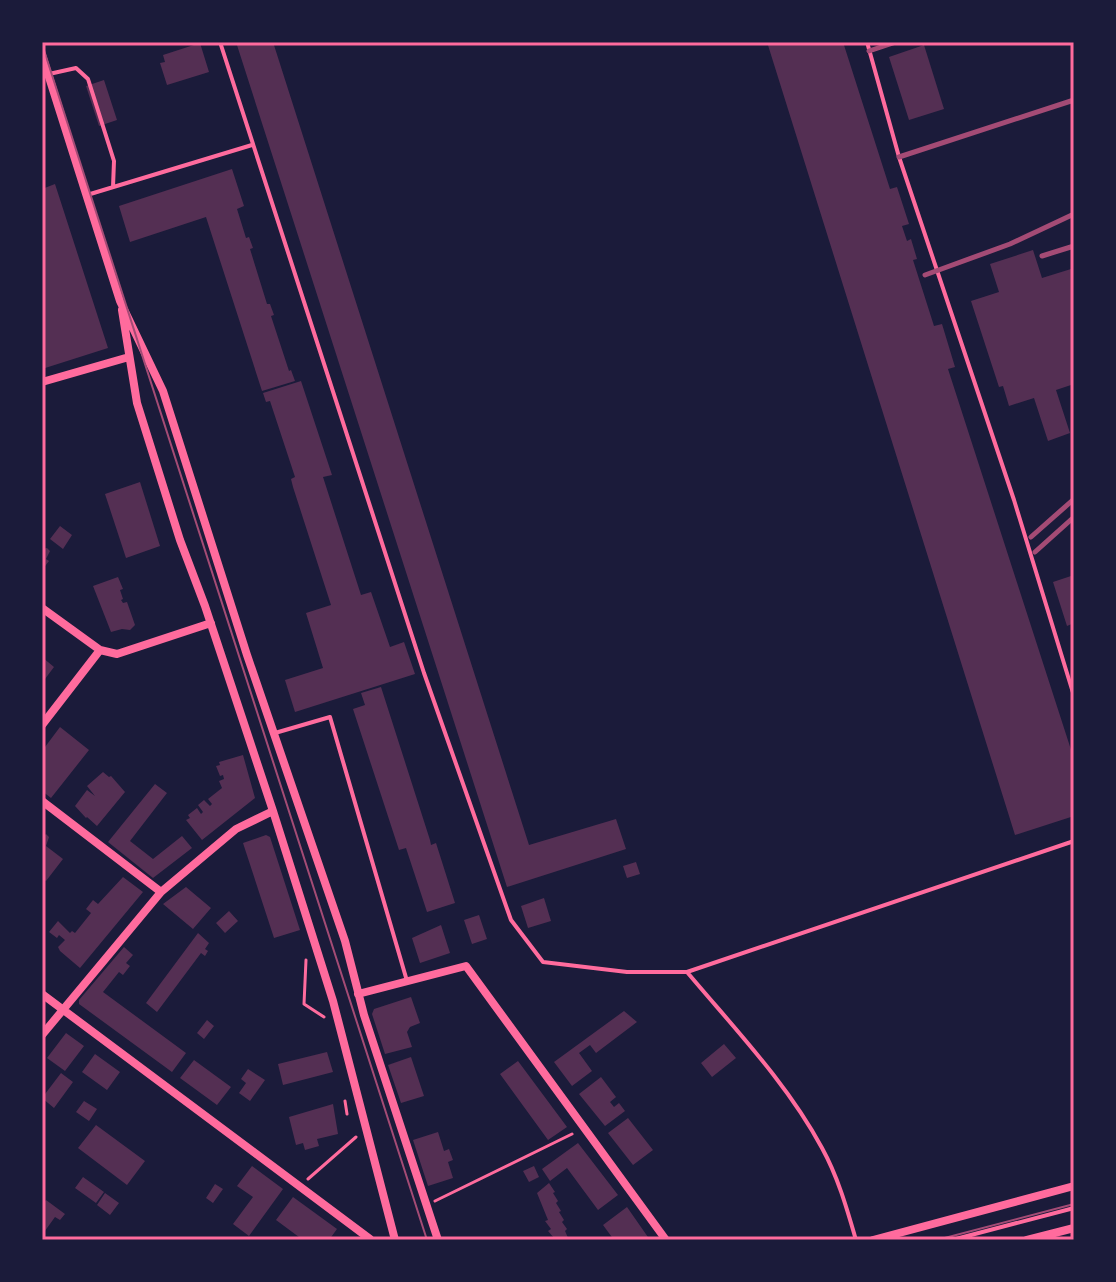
<svg xmlns="http://www.w3.org/2000/svg" width="1116" height="1282" font-family="'Asap Condensed',sans-serif">
<rect width="100%" height="100%" fill="#1b1b3a"/>
<path fill="#542f53" d="M 236,42 L 273,42 L 529,845 L 616,819 L 626,849 L 507,887 Z
M 767,42 L 843,42 L 890,189 L 897,187 L 909,224 L 902,226 L 907,241 L 911,239 L 917,259 L 913,260 L 934,326 L 942,324 L 955,367 L 948,369 L 1074,759 L 1074,816 L 1015,835 Z
M 200,43 L 209,72 L 167,85 L 160,63 L 165,62 L 163,55 Z
M 924,45 L 944,109 L 909,120 L 889,57 Z
M 104,80 L 117,120 L 99,126 L 86,86 Z
M 232,169 L 244,206 L 237,209 L 246,238 L 249,237 L 253,248 L 250,249 L 267,304 L 270,304 L 274,315 L 271,316 L 289,371 L 291,370 L 295,381 L 262,391 L 206,217 L 130,242 L 119,206 Z
M 55,184 L 108,348 L 42,369 L 42,189 Z
M 1033,250 L 1042,278 L 1071,269 L 1074,280 L 1074,384 L 1056,390 L 1070,433 L 1048,441 L 1034,398 L 1009,406 L 1003,386 L 999,387 L 971,301 L 999,292 L 990,264 Z
M 301,381 L 332,475 L 323,477 L 361,595 L 371,592 L 390,647 L 404,642 L 415,674 L 295,712 L 285,680 L 323,668 L 306,613 L 331,605 L 293,487 L 291,479 L 295,477 L 270,401 L 266,402 L 263,393 Z
M 140,482 L 160,546 L 126,558 L 105,494 Z
M 60,526 L 72,535 L 63,549 L 50,539 Z
M 47,548 L 50,551 L 46,559 L 49,561 L 42,570 L 42,549 Z
M 1071,576 L 1074,584 L 1074,623 L 1067,626 L 1053,582 Z
M 118,577 L 123,589 L 120,590 L 123,599 L 121,600 L 123,603 L 127,602 L 135,625 L 130,630 L 122,629 L 111,632 L 93,586 Z
M 42,657 L 54,667 L 42,683 Z
M 381,687 L 430,840 L 431,845 L 436,843 L 455,903 L 427,912 L 406,848 L 399,850 L 353,709 L 365,705 L 361,693 Z
M 60,727 L 89,750 L 51,798 L 42,791 L 42,751 Z
M 243,755 L 255,798 L 202,840 L 186,820 L 190,818 L 188,815 L 197,808 L 201,814 L 203,812 L 198,805 L 204,800 L 210,806 L 212,804 L 208,799 L 222,788 L 219,781 L 224,779 L 223,775 L 220,776 L 216,766 L 220,765 L 219,762 Z
M 103,772 L 109,777 L 111,776 L 125,792 L 97,826 L 87,817 L 86,818 L 75,806 L 87,790 L 95,796 L 87,786 Z
M 155,784 L 167,793 L 130,841 L 153,859 L 182,836 L 192,848 L 153,878 L 108,842 Z
M 46,834 L 49,837 L 46,846 L 63,859 L 46,881 L 42,878 L 42,838 Z
M 266,835 L 270,837 L 300,930 L 274,938 L 243,843 Z
M 636,862 L 640,874 L 627,878 L 623,866 Z
M 123,877 L 143,892 L 80,968 L 60,951 L 58,947 L 65,940 L 59,935 L 57,938 L 49,932 L 58,921 L 70,933 L 72,931 L 75,933 L 91,913 L 86,909 L 93,900 L 98,904 Z
M 186,887 L 211,908 L 193,929 L 163,904 Z
M 544,898 L 551,921 L 528,928 L 521,906 Z
M 229,911 L 238,921 L 225,933 L 216,923 Z
M 479,915 L 487,939 L 472,944 L 464,920 Z
M 441,925 L 450,953 L 420,963 L 412,938 Z
M 198,933 L 209,943 L 205,949 L 208,951 L 205,956 L 201,953 L 157,1012 L 146,1003 Z
M 124,947 L 133,955 L 126,963 L 130,966 L 123,975 L 119,972 L 103,992 L 186,1053 L 172,1072 L 79,1004 L 79,1000 Z
M 411,997 L 420,1023 L 410,1027 L 407,1032 L 412,1047 L 385,1054 L 372,1014 L 374,1009 Z
M 624,1011 L 637,1022 L 596,1053 L 590,1045 L 579,1053 L 592,1071 L 572,1086 L 554,1062 Z
M 207,1020 L 214,1026 L 204,1039 L 197,1033 Z
M 66,1033 L 84,1046 L 65,1071 L 47,1058 Z
M 724,1044 L 736,1058 L 712,1077 L 701,1063 Z
M 327,1052 L 333,1072 L 283,1085 L 278,1064 Z
M 95,1054 L 120,1072 L 107,1090 L 82,1072 Z
M 411,1057 L 424,1096 L 401,1103 L 388,1065 Z
M 194,1060 L 231,1087 L 217,1105 L 180,1078 Z
M 518,1061 L 567,1127 L 548,1140 L 500,1074 Z
M 248,1069 L 265,1080 L 250,1101 L 239,1093 L 246,1083 L 241,1079 Z
M 61,1073 L 73,1082 L 54,1108 L 42,1098 Z
M 601,1077 L 616,1097 L 610,1102 L 614,1107 L 619,1103 L 625,1111 L 605,1126 L 579,1094 Z
M 84,1101 L 97,1109 L 89,1121 L 76,1112 Z
M 333,1104 L 338,1134 L 317,1139 L 319,1146 L 305,1150 L 303,1143 L 296,1145 L 289,1117 Z
M 628,1118 L 653,1150 L 633,1165 L 608,1133 Z
M 96,1125 L 145,1161 L 127,1185 L 78,1148 Z
M 438,1132 L 444,1151 L 449,1149 L 453,1160 L 448,1162 L 453,1178 L 428,1186 L 413,1140 Z
M 578,1143 L 618,1195 L 598,1210 L 567,1168 L 550,1181 L 542,1169 Z
M 252,1166 L 283,1189 L 249,1236 L 233,1224 L 253,1197 L 237,1186 Z
M 534,1166 L 539,1177 L 529,1182 L 523,1171 Z
M 83,1177 L 104,1192 L 96,1203 L 75,1188 Z
M 549,1183 L 555,1192 L 553,1193 L 558,1201 L 556,1203 L 561,1211 L 559,1212 L 564,1220 L 562,1222 L 567,1229 L 565,1231 L 569,1240 L 551,1240 L 554,1238 L 548,1231 L 551,1229 L 545,1221 L 548,1220 L 537,1193 Z
M 215,1184 L 223,1189 L 213,1203 L 206,1198 Z
M 105,1193 L 119,1203 L 110,1215 L 97,1205 Z
M 293,1197 L 337,1229 L 329,1240 L 303,1240 L 276,1220 Z
M 46,1200 L 65,1214 L 60,1220 L 55,1217 L 42,1235 L 42,1206 Z
M 627,1207 L 650,1240 L 614,1240 L 603,1225 Z"/>
<g fill="none" stroke-linecap="round" stroke-linejoin="round">
<path stroke="#ff6b9d" stroke-width="3" d="M 306,960 L 304,1004 L 324,1017
M 345,1101 L 347,1114
M 308,1179 L 356,1137
M 435,1201 L 572,1134
M 822,1239 L 822,1240"/>
<path stroke="#ff6b9d" stroke-width="4" d="M 220,42 L 424,673 L 511,920 L 543,962 L 627,972 L 687,972 C 734,1028 787,1083 822,1148 C 838,1177 847,1209 856,1240
M 867,42 L 899,157 L 1014,500 L 1074,696
M 49,74 L 76,68 L 88,79 L 114,161 L 113,187
M 87,195 L 252,145
M 275,733 L 330,717 L 407,981
M 687,972 L 1074,841
M 952,1240 L 1074,1208"/>
<path stroke="#ff6b9d" stroke-width="8" d="M 42,55 L 120,301 L 163,391 L 247,655 L 345,941 L 364,1015 L 438,1240
M 122,310 L 137,403 L 180,540 L 205,606 L 273,811 L 333,1001 L 395,1240
M 42,382 L 129,357
M 42,608 L 100,650
M 42,725 L 100,650 L 117,654 L 211,623
M 42,801 L 161,892
M 42,994 L 370,1239
M 358,994 L 466,966 L 666,1240
M 42,1035 L 161,892 L 236,829 L 273,811
M 873,1240 L 1074,1186
M 1027,1240 L 1074,1228"/>
<path stroke="#a44b75" stroke-width="2" d="M 42,44 L 427,1240
M 937,1240 L 1074,1204"/>
<path stroke="#a44b75" stroke-width="5" d="M 869,51 L 896,42
M 899,157 L 1074,100
M 1042,256 L 1074,246
M 925,275 L 1010,244 L 1074,214
M 1031,537 L 1074,499
M 1035,552 L 1074,517"/>
</g>
<rect width="1116" height="1282" fill="none" stroke="#1b1b3a" stroke-width="88"/>
<rect x="44" y="44" width="1028" height="1194" fill="none" stroke="#ff6b9d" stroke-width="3"/>
</svg>
